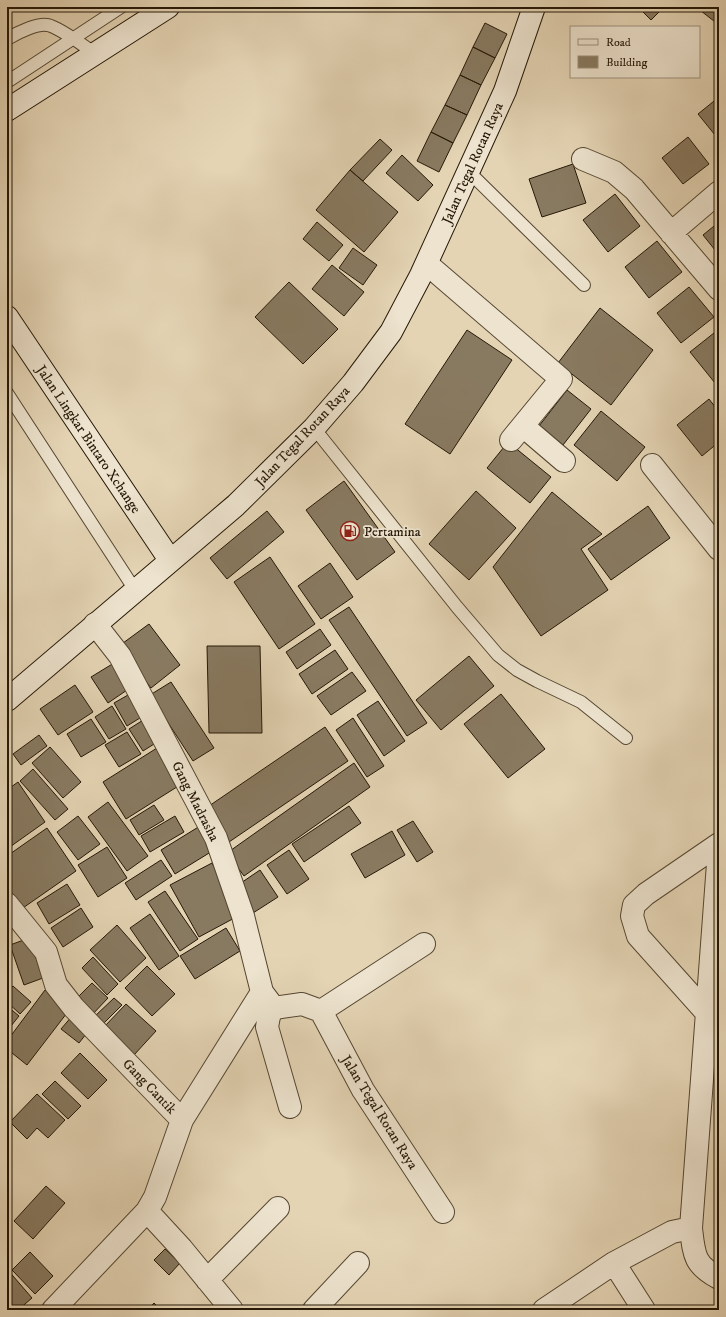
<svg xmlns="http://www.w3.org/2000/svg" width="726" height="1317" font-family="'IM FELL DW Pica',serif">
<rect width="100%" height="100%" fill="#e4d4b4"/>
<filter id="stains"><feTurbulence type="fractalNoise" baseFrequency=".005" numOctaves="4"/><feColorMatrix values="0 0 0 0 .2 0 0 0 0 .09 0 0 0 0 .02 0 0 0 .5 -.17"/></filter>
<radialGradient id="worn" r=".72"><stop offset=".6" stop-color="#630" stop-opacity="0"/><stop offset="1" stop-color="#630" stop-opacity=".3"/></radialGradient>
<path fill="#887a61" stroke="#251807" d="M 638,7 L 664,7 L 651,20 Z
M 696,7 L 719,7 L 719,25 Z
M 485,23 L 507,34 L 495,58 L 473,47 Z
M 473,47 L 495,58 L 481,85 L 460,75 Z
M 460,75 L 481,85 L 467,115 L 445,105 Z
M 719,97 L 719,140 L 698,114 Z
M 445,105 L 467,115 L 453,143 L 431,132 Z
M 431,132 L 453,143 L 439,172 L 417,161 Z
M 688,137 L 709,164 L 683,184 L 662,158 Z
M 380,139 L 392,150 L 363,181 L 350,170 Z
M 402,155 L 433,185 L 418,201 L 386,173 Z
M 573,164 L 586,203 L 542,217 L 529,179 Z
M 350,170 L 398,212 L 364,252 L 316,210 Z
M 615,194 L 640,226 L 608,252 L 583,220 Z
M 317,222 L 343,245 L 329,261 L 303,239 Z
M 719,222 L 719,255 L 703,235 Z
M 657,241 L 682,272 L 649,298 L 625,267 Z
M 353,248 L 377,265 L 363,285 L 339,268 Z
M 332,265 L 364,292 L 344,316 L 312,289 Z
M 289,282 L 338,329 L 303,364 L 255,317 Z
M 689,287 L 714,317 L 681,343 L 657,313 Z
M 600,308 L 653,350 L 611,405 L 558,363 Z
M 719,329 L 719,380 L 715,383 L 690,352 Z
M 467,330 L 512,360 L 450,454 L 405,424 Z
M 567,390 L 591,409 L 563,445 L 539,426 Z
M 709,399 L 719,412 L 719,442 L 702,456 L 677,425 Z
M 601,411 L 645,447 L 617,481 L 574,445 Z
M 508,442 L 551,477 L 530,503 L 487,468 Z
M 344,481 L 395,552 L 357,580 L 306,510 Z
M 476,491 L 516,528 L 469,580 L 429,544 Z
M 552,492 L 602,534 L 581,549 L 608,590 L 541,636 L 493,567 Z
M 648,506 L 670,538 L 611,580 L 588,549 Z
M 267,511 L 284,532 L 227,579 L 210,558 Z
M 270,557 L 315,624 L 279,649 L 234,582 Z
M 330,563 L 353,597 L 321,619 L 298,586 Z
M 349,607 L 427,723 L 407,736 L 329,620 Z
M 149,624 L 180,665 L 151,688 L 119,646 Z
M 320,629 L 331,645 L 297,669 L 286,652 Z
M 207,646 L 260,646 L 262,733 L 209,733 Z
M 335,650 L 348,669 L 312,694 L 299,674 Z
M 469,656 L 494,686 L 441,730 L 416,700 Z
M 114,663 L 130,688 L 108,703 L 91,677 Z
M 352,672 L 366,691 L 331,715 L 317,696 Z
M 171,682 L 214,748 L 193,761 L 150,695 Z
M 75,685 L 93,712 L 58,735 L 40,709 Z
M 135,691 L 148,713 L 127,726 L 114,703 Z
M 501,694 L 545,749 L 508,778 L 464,724 Z
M 378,701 L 405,741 L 384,756 L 357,715 Z
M 112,706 L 126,729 L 109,739 L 95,717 Z
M 148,717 L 162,739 L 143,751 L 129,729 Z
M 353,718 L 384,766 L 367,777 L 336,730 Z
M 91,719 L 106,742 L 81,757 L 67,734 Z
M 325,727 L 348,761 L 229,842 L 206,808 Z
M 127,732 L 141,754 L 119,767 L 105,745 Z
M 39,735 L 47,746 L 21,765 L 13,754 Z
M 50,747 L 81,782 L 63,798 L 32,763 Z
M 157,748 L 180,785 L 126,819 L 103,782 Z
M 354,763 L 370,787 L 244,876 L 227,853 Z
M 33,769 L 68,809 L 55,820 L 20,781 Z
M 18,782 L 45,822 L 7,849 L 7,790 Z
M 108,802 L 148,856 L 127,871 L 88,817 Z
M 154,805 L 164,820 L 139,835 L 130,820 Z
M 349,806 L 361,823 L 304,862 L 292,844 Z
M 78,816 L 100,844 L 78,860 L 57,832 Z
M 175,816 L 184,832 L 150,852 L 141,836 Z
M 413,821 L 433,852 L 417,862 L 397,830 Z
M 200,826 L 214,850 L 175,874 L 161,850 Z
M 47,828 L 76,871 L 20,910 L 7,891 L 7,856 Z
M 392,831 L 405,855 L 365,878 L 351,854 Z
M 107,847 L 127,878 L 98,897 L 78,865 Z
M 289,850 L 309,879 L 287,894 L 267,865 Z
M 161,860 L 172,876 L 136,900 L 125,883 Z
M 212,863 L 240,915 L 199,937 L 170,885 Z
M 260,870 L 278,897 L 253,913 L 235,887 Z
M 67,884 L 80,905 L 49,924 L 37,903 Z
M 165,891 L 198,939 L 180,951 L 148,902 Z
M 81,908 L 93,927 L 63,947 L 51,928 Z
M 150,914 L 179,956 L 159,970 L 130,928 Z
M 117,925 L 146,958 L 120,982 L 90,950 Z
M 226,928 L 240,951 L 195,979 L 180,956 Z
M 29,938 L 43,978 L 24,985 L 10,945 Z
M 93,957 L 118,984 L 107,995 L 82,968 Z
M 147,966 L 175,994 L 152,1016 L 125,988 Z
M 92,983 L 108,998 L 91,1016 L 75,1000 Z
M 13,986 L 31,1002 L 20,1014 L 7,1002 L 7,992 Z
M 45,990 L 70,1009 L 27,1065 L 7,1049 L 7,1041 Z
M 114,998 L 122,1005 L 102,1025 L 94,1017 Z
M 126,1004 L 156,1031 L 134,1055 L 104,1027 Z
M 7,1006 L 19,1016 L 7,1031 Z
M 73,1015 L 90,1029 L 79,1043 L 61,1029 Z
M 80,1053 L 107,1080 L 88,1099 L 61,1073 Z
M 55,1081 L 81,1106 L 68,1119 L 42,1094 Z
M 37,1094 L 65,1120 L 48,1138 L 37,1128 L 27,1139 L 10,1122 Z
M 46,1186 L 65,1203 L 33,1239 L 14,1221 Z
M 165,1249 L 180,1263 L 169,1275 L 154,1260 Z
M 30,1252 L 53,1276 L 35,1294 L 12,1270 Z
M 7,1269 L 32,1298 L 18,1310 L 7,1310 Z
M 154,1303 L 161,1310 L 148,1310 Z"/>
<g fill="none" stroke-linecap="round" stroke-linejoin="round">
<defs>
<path id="service" d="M 7,39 C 17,33 40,21 51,26 C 66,32 81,44 94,53
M 7,82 L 121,7
M 469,172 L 584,285
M 7,393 L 135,590
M 314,428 L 457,607 L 498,655 L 517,670 L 537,681 L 581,702 L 626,738"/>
<path id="minor" d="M 583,159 L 614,172 L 634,189 L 719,289
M 671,233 L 719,192
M 427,264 L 561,379 L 511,440
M 523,426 L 564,461
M 652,465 L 719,549
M 95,624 L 120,656 L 216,838 L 243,916 L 262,992 L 274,1008
M 719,850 L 691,1228 C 694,1255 694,1265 719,1278
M 7,904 L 46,952 L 56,985 L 74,1008 L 182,1120
M 274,1008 L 302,1004 L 321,1011 L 363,1090 L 443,1212
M 274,1008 L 269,1016 L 267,1027 L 290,1107
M 321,1011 L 424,944
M 706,1012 L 638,936 L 632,916 L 634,905 L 646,894 L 719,844
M 614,1263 L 644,1310
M 207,1280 L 278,1208
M 53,1310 L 147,1211
M 232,1310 L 182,1249 L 147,1211 L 155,1197 L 182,1120 L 262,992
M 314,1310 L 358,1263
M 544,1310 L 614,1263 L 672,1232 L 691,1228"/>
<path id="secondary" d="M 7,110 L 168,7
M 7,317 L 170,560
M 7,700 L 236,505 L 314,428 L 353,383 L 391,332 L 421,275 L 505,91 L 534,7"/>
</defs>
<use href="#service" stroke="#554732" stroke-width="14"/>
<use href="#minor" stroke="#554732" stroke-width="24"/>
<use href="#secondary" stroke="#251807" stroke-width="24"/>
<use href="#service" stroke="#ede3ce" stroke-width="12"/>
<use href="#minor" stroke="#ede3ce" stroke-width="22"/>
<use href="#secondary" stroke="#ede3ce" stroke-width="22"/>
</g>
<defs>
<symbol id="fuel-ring" viewBox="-11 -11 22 22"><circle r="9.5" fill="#ede3ce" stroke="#8f2418" stroke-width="1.5"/><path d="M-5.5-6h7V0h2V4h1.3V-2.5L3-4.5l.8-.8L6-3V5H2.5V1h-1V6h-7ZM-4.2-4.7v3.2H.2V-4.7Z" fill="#8f2418"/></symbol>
</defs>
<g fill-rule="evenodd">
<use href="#fuel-ring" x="339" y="520" width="22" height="22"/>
</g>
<g text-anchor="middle" stroke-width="3.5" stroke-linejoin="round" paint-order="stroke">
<g font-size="14" fill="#251807" stroke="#ede3ce">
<text transform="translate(472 163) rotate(-66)" y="5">Jalan Tegal Rotan Raya</text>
<text transform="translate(302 436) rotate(-47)" y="5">Jalan Tegal Rotan Raya</text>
<text transform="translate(89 439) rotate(56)" y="5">Jalan Lingkar Bintaro Xchange</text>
<text transform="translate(196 801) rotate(63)" y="5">Gang Madrasha</text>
<text transform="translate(150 1086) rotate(46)" y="5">Gang Cantik</text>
<text transform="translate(380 1112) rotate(58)" y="5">Jalan Tegal Rotan Raya</text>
</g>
<g font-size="14" fill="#251807" stroke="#ede3ce" text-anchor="start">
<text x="364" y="536">Pertamina</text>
</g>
</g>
<rect width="726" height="1317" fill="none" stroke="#e4d4b4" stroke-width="24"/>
<rect x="8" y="8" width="710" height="1301" fill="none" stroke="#251807" stroke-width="2"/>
<rect x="12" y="12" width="702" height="1293" fill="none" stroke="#251807"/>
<rect x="570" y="26" width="130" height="52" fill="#ede3ce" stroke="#9d927e"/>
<rect x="578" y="39" width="20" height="6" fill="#ede3ce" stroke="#9d927e"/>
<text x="606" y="46" font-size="12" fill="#251807">Road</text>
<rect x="578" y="56" width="20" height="12" fill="#887a61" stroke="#9d927e"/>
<text x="606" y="66" font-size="12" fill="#251807">Building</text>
<rect width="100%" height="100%" filter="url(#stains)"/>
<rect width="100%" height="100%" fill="url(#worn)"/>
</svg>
